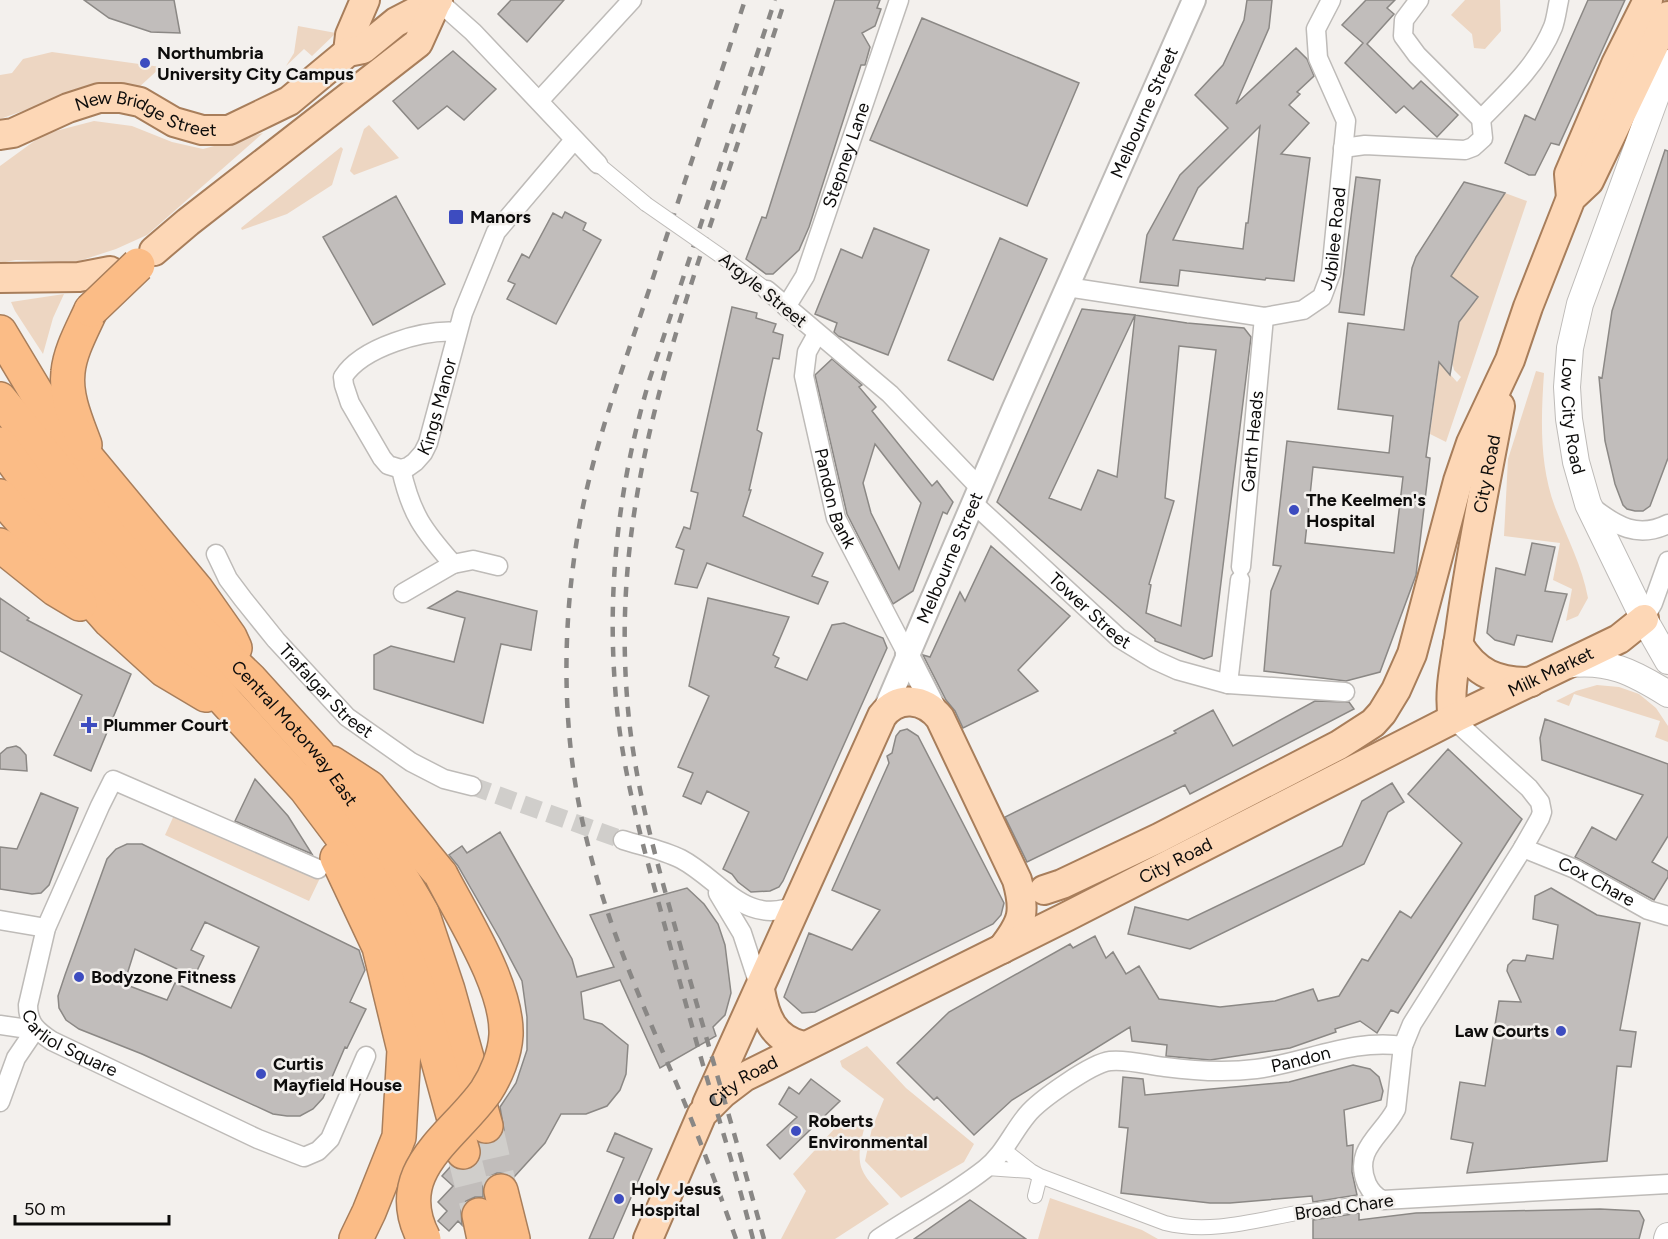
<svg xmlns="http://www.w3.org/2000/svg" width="1668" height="1239" font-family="Figtree,sans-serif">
<rect width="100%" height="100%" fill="#f3f0ed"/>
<path fill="#edd6c2" d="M 1465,0 L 1500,0 L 1501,31 L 1485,49 L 1474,48 L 1472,34 L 1451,15 Z
M 298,26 L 336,33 L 312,56 L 304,49 L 286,66 L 294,53 Z
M 52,52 L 161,67 L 137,89 L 79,91 L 0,119 L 0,75 L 12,73 L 23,59 Z
M 94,121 L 132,126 L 172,142 L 203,149 L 263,133 L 147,235 L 116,249 L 76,262 L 16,260 L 0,263 L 0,166 L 44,134 Z
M 369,125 L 399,158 L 354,175 L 350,171 L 364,129 Z
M 341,147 L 343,149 L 332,185 L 287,214 L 242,230 L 241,228 Z
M 1505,193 L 1527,201 L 1446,442 L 1430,434 L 1442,343 L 1449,373 L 1457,382 L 1461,377 L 1454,370 L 1452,362 L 1459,322 L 1478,298 L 1472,293 L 1452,319 L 1451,276 Z
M 64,294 L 53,318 L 43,354 L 15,311 L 11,302 Z
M 1536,371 L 1544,373 C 1541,418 1539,464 1555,507 C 1567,538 1582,565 1588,598 L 1578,616 L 1566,621 L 1572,589 L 1553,580 L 1560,543 L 1504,536 L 1508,459 Z
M 1597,685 L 1619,687 L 1639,694 L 1656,708 L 1668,726 L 1668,742 L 1655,737 L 1660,721 L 1574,694 L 1569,706 L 1556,701 L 1576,691 Z
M 176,811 L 320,878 L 309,901 L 165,835 Z
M 867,1046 L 906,1088 L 974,1144 L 964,1162 L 901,1198 L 865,1161 L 872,1128 L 884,1099 L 842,1067 L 840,1061 Z
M 846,1116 L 864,1129 C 853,1171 863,1173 889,1204 L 835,1239 L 781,1239 L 806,1191 L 793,1174 Z
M 1050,1198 L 1142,1230 L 1158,1239 L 1038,1239 Z"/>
<path fill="#c1bdbb" stroke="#8b8885" stroke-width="1.5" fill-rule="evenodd" d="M 84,0 L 174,0 L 180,33 L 151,32 L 109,18 Z
M 511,0 L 564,0 L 527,42 L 498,14 Z
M 835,0 L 880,0 L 877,8 L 881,9 L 875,26 L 862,33 L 870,47 L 865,65 L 861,65 L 809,227 L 799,250 L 773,274 L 766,274 L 746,259 L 762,217 L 766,218 Z
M 1247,0 L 1272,0 L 1269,28 L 1236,104 L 1296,48 L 1307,59 L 1314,76 L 1297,92 L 1300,94 L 1289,105 L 1309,123 L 1281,154 L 1310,158 L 1294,281 L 1266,278 L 1265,280 L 1180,270 L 1178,286 L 1140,282 L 1147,235 L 1180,175 L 1228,128 L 1195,95 L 1223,65 L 1244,20 ZM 1260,126 L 1248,223 L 1246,223 L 1243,249 L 1173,240 L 1198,188 Z
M 1366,0 L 1395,0 L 1387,8 L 1394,14 L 1367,44 L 1413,89 L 1421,81 L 1458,115 L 1437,137 L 1404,106 L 1396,113 L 1345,63 L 1363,43 L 1342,25 Z
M 1588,0 L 1625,0 L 1559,145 L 1551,143 L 1535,175 L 1529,175 L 1505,163 L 1525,115 L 1535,120 Z
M 922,18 L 1079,83 L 1027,206 L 870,140 Z
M 453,51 L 496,89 L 464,120 L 447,106 L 418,129 L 393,101 Z
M 1665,150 L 1668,151 L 1668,458 L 1650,506 L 1643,511 L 1635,511 L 1627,509 L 1623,505 L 1615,484 L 1605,441 L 1599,377 L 1602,378 L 1612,311 Z
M 1356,177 L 1380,180 L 1364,315 L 1339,312 Z
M 1464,182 L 1505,193 L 1451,276 L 1478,297 L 1459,322 L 1450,375 L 1439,362 L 1426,457 L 1430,458 L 1416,575 L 1380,672 L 1346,681 L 1264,671 L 1271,591 L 1281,566 L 1273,565 L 1287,441 L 1389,453 L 1393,416 L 1338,409 L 1348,323 L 1404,330 L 1412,268 L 1416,257 ZM 1313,467 L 1403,477 L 1394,553 L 1305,543 Z
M 396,196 L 445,284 L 373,325 L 323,237 Z
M 565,212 L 586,223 L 583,230 L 601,240 L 556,324 L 507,299 L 515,284 L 508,281 L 522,254 L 529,258 L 553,213 L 562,218 Z
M 874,228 L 929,250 L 888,355 L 838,336 L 834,332 L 837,323 L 815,314 L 841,249 L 862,258 Z
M 1000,238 L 1047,259 L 993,380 L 948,360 Z
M 732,307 L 757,313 L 756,318 L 776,324 L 773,332 L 783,335 L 779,359 L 773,358 L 757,430 L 762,433 L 749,490 L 751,490 L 743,516 L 823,553 L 812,576 L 828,582 L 818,604 L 707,563 L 697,588 L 675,584 L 684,550 L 676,547 L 684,527 L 690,529 L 698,493 L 691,491 Z
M 1082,309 L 1135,315 L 1049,498 L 1081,510 L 1098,470 L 1117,477 L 1135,315 L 1187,323 L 1244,328 L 1251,337 L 1212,656 L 1204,659 L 1155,641 L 1155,639 L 997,502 ZM 1179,346 L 1216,350 L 1181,626 L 1146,613 L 1151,585 L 1149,584 L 1174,501 L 1165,498 Z
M 832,359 L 862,385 L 859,387 L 876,407 L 872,411 L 932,486 L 937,481 L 953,502 L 947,514 L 943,512 L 913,591 L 893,604 L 847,514 L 815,375 ZM 875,444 L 921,503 L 899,569 L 871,513 L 863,483 Z
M 1532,543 L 1555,547 L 1545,591 L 1567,594 L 1552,642 L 1517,635 L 1514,645 L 1495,640 L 1487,633 L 1496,568 L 1525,575 Z
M 991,546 L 1070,616 L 1018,670 L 1038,691 L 963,728 L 955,711 L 946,700 L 923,655 L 930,657 L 960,592 L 965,601 Z
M 457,591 L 537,611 L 531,650 L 501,644 L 483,723 L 374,689 L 374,655 L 391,646 L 454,662 L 465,618 L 428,608 Z
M 0,598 L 29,618 L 27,620 L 131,674 L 91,771 L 54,755 L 82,695 L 0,651 Z
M 708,598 L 789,617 L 773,655 L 779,658 L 775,667 L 807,680 L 832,625 L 844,623 L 883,638 L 887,648 L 783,881 L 779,887 L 770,891 L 751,892 L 738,882 L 732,874 L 723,869 L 749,812 L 707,791 L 701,804 L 683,796 L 693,773 L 678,767 L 709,696 L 689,686 Z
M 1315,701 L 1349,702 L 1354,709 L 1190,794 L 1185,785 L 1027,862 L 1005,817 L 1176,733 L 1174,731 L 1213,710 L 1233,746 Z
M 1545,719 L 1668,764 L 1668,836 L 1652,862 L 1668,871 L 1668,877 L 1654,900 L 1575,857 L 1592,827 L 1616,840 L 1643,795 L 1542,760 L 1540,738 Z
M 907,729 L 918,736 L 1004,903 L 1001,915 L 993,924 L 815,1012 L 802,1013 L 784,997 L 809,933 L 852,950 L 880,910 L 832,890 L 889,763 L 887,756 L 892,753 L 896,736 L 900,731 Z
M 16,746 L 20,748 L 26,755 L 27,771 L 0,769 L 0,754 L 7,748 Z
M 1448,749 L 1522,819 L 1398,1013 L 1391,1010 L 1377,1033 L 1360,1021 L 1335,1029 L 1336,1032 L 1290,1048 L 1210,1060 L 1166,1056 L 1167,1045 L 1132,1041 L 1130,1027 L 1012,1100 L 974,1135 L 937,1097 L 934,1100 L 897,1063 L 949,1012 L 1070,944 L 1073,948 L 1095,936 L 1106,958 L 1113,952 L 1126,974 L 1139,966 L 1159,999 L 1220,1007 L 1275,1001 L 1313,989 L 1318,1001 L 1339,996 L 1362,959 L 1368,961 L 1400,911 L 1411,918 L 1462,843 L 1408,794 Z
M 255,779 L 288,816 L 312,854 L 235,821 Z
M 1392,783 L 1404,802 L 1388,812 L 1364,864 L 1190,949 L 1128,934 L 1135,907 L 1188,920 L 1342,846 L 1362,801 Z
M 41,793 L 78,808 L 49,885 L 41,893 L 32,894 L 0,889 L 0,847 L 17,849 Z
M 500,832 L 572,959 L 577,977 L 614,967 L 590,915 L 687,888 L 704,904 L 718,924 L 725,945 L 731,993 L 725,1015 L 713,1027 L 716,1036 L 660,1068 L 620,980 L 581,992 L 584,1019 L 602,1024 L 628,1045 L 626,1074 L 620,1090 L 607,1106 L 586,1114 L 561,1114 L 545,1143 L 514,1177 L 506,1173 L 497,1173 L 488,1177 L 483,1186 L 483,1197 L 475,1197 L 466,1201 L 461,1210 L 462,1225 L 458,1221 L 449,1231 L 438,1221 L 447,1211 L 438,1202 L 453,1186 L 442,1176 L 451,1166 L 458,1170 L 467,1170 L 476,1166 L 481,1156 L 480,1144 L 490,1144 L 500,1139 L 504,1130 L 500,1107 L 516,1083 L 527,1050 L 527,1017 L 522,981 L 500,939 L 458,866 L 449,855 L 462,846 L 467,853 Z
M 127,844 L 142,844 L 359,950 L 365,970 L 350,1002 L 366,1009 L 347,1048 L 345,1047 L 323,1098 L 313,1109 L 300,1116 L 287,1116 L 273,1114 L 142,1054 L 79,1029 L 66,1020 L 59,1008 L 58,996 L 65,975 L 107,859 L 116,849 ZM 205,922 L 259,947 L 231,1008 L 175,983 L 167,1000 L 124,984 L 135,949 L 194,977 L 204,956 L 191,950 Z
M 1551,888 L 1597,915 L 1640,923 L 1620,1030 L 1636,1032 L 1631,1067 L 1617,1066 L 1607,1161 L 1467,1173 L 1473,1143 L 1451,1139 L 1460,1082 L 1485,1086 L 1499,1001 L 1521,1002 L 1507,971 L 1508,965 L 1513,960 L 1525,961 L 1527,955 L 1553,959 L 1558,925 L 1533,919 L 1535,896 Z
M 1353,1065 L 1370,1069 L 1379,1077 L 1383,1091 L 1381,1100 L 1344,1110 L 1347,1146 L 1353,1145 L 1352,1172 L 1357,1195 L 1313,1202 L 1312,1196 L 1230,1203 L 1210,1203 L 1121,1193 L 1128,1128 L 1119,1127 L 1123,1077 L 1143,1079 L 1145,1095 L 1289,1082 Z
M 811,1079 L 840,1101 L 780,1159 L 767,1145 L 797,1117 L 779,1104 L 789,1087 L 799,1094 Z
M 615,1133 L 652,1149 L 613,1239 L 589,1239 L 624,1158 L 607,1151 Z
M 970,1200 L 1026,1239 L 914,1239 Z
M 1600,1209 L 1639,1211 L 1644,1220 L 1639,1239 L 1313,1239 L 1313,1220 L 1359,1213 L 1359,1220 L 1416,1213 Z"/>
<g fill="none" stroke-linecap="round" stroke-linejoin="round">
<path stroke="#d0cecb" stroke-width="18" stroke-dasharray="18 9" stroke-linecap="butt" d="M 472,786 L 623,840"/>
<path stroke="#d0cecb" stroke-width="33" stroke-dasharray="33 16" stroke-linecap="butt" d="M 486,1126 L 501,1191
M 463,1152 L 479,1215"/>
<defs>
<path id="pedestrian" d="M 598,164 L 646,204
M 728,261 L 767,290
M 1004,1150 L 1031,1171 L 1040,1176 L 1165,1223 C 1209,1234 1253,1221 1297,1213 C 1326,1209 1355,1205 1383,1200
M 987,1168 L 1031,1171
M 1035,1196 L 1040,1176"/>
<g id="minor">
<path d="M 437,0 L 473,32 L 598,164"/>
<path d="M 539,101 L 632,0"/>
<path d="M 1481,119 C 1508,92 1538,64 1553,27 C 1556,19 1557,9 1559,0"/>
<path d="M 1343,148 L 1365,145 L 1465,150 L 1473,147 L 1483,138 L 1481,119 L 1417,55 L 1403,36 L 1404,20 L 1419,0"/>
<path id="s1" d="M 1067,287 L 1264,317 L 1303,310 L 1322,297 L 1331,273 L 1346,121 L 1318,58 L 1316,29 L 1331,0"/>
<path d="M 767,290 L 890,394 L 979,487"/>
<path id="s2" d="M 786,307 L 805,276 L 899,0"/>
<path id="s3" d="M 458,332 C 424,329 362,347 343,377 L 344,385 L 350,403 L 382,458 L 388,465 L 401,469 L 408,467 L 415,462 L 423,453 L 428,443 L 463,313 L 496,232 L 574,140"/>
<path id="s4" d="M 817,334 L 807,352 L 804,376 L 836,518 L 907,654"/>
<path d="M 401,469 C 411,514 423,530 453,564 L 473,560 L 498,566"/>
<path id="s5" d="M 973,503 L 1119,638 L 1155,660 L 1177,670 L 1228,684 L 1345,692"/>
<path d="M 1592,507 C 1616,526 1638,539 1668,524"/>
<path id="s6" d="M 216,554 L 228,579 L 243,599 L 276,640 L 347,717 L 411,762 L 444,779 L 472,786"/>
<path id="s7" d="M 1241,567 L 1264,317"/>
<path d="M 403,593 L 453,564"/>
<path d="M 1644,619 L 1653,603 L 1668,561"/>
<path d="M 1228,684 L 1240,580"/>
<path d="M 1453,719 L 1529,788 L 1540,802 L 1542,812 L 1540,818 L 1523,848 L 1412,1024 L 1403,1046 L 1396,1109 C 1383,1135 1352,1149 1367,1184 C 1371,1192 1375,1197 1383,1200 L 1668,1184"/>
<path d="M 623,840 C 642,846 663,850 681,859 C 721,880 746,929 799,904"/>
<path id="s8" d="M 1523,848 L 1575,869 L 1648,910 L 1668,916"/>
<path id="s9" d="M 318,869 L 113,780 L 100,806 L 46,928 L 28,1005 C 28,1024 37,1031 52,1041 L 258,1139 L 304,1157 L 318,1151 L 330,1139 L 366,1056"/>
<path d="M 718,893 L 742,933 L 760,988"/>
<path d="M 0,920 L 46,928"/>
<path d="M 0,1025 L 35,1030 L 16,1058 L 0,1102"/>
<path id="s10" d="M 878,1239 C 914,1215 952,1195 985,1169 C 1004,1154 1012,1133 1027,1115 C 1039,1100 1092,1063 1110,1061 C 1127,1059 1148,1065 1165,1067 C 1195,1071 1225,1073 1256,1069 C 1305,1063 1353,1038 1403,1046"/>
</g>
<g id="tertiary">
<path d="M 907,654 L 939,717"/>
<path id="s11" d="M 882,716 L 1013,410 L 1194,0"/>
</g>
<g id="secondary">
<path id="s12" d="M 1668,63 L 1580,304 L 1570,348 L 1567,387 L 1569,419 L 1576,462 L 1588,504 L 1644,619 L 1668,661"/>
<path d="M 1565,665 C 1608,659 1633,672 1668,694"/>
<path d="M 1667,1239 L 1668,1236"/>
</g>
<g id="primary">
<path d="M 348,52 L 350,35 L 365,0"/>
<path id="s13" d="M 0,135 L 13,133 L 68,108 L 99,98 L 121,98 L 140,102 L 174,122 L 202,130 L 229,130 L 289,101 L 348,52 L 363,49 L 396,22 L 438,0"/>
<path d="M 1571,198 L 1569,174 L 1616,64 L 1648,0"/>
<path d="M 154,251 L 188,222 L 418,43 L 437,1"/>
<path d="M 0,278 L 79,277 L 110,271"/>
<path d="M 1458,644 C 1476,674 1497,682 1531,682"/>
<path id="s14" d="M 1453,719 C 1448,691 1456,660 1460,632 C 1470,556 1486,481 1500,406"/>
<path d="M 1044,890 L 1062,884 L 1159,838 L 1339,745 L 1373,723 L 1382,713 L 1396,690 L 1412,654 L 1458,481 L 1471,443 L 1510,360 L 1528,307 L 1571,198 L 1589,181 L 1668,16"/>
<path d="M 760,990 C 765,1017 773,1039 803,1046"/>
<path d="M 707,1104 L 882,716 C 898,695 924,698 940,718 L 1017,880 C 1026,912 1023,922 1002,949"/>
<path id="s15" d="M 648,1239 L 702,1114 L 723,1093 L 744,1077 L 1068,916 L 1453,719 L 1619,639 L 1644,619"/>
</g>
<g id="motorway">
<path d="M 0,332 L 45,407 L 197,590 L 230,637 L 235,648"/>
<path id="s16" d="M 0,399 L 113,539 L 179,611 L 251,680 L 318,754 L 379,840 L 422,912 L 448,990 L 486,1126"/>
<path d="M 0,444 L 39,497 L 305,788 L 360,861 L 383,898 L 418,988 L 463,1152"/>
<path d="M 85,445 C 77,423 65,397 68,372 C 70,351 82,330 91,310"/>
<path d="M 0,496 L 110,621 L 164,670 L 206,695"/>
<path d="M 0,545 L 55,589 L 80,604"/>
<path d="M 332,763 L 369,787 L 441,875"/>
<path d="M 337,858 L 379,947 L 404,1050 L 399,1137 L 369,1212 L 356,1239"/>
<path d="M 501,1191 L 513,1239"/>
<path d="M 479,1215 L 484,1239"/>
</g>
</defs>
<use href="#pedestrian" stroke="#bebbb8" stroke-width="16"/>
<use href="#minor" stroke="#bebbb8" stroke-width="21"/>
<use href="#tertiary" stroke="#bebbb8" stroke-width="26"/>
<use href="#secondary" stroke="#bebbb8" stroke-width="28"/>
<use href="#primary" stroke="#a87e5b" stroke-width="32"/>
<use href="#motorway" stroke="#a87e5b" stroke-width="36"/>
<use href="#pedestrian" stroke="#fff" stroke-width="14"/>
<use href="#minor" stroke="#fff" stroke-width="18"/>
<use href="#tertiary" stroke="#fff" stroke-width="22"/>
<use href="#secondary" stroke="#fff" stroke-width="26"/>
<use href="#primary" stroke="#fdd7b6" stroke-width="28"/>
<use href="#motorway" stroke="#fbbc86" stroke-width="33"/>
<path stroke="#898785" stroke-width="4.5" stroke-dasharray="10 10" stroke-linecap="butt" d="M 736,1239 C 719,1192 702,1145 683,1099 C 646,1012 608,930 586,837 C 562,739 561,633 578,533 C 592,448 624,366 651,284 C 682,189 714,95 745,0
M 753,1239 C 738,1180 720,1123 703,1065 C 688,1013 674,960 660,908 C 640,835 620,762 615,686 C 607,581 620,478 650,378 L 775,0
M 764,1239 C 737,1142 708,1045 681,948 C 658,866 633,783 627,697 C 614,530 657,388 708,232 C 734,155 760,77 785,0"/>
<defs>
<path id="pedestrian-bridge" d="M 646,204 L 728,261"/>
<path id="motorway-bridge" d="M 91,310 L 138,265
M 424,1239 C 388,1171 453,1138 486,1091 C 496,1076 505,1054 506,1035 C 508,987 463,918 441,875"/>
</defs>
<use href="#pedestrian-bridge" stroke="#bebbb8" stroke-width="16" stroke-linecap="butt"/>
<use href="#motorway-bridge" stroke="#a87e5b" stroke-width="36" stroke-linecap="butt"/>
<use href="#pedestrian-bridge" stroke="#fff" stroke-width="14"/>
<use href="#motorway-bridge" stroke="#fbbc86" stroke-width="33"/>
</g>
<g fill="#3d4cc0" stroke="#f3f0ed" stroke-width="2">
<circle cx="145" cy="63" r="6"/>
<rect x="448" y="209" width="16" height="16" rx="3"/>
<circle cx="1294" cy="510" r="6"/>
<path d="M86 716h6v6h6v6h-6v6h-6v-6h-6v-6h6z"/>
<circle cx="79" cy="977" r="6"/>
<circle cx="1561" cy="1031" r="6"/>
<circle cx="261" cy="1074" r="6"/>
<circle cx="796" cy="1131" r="6"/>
<circle cx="619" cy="1199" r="6"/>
</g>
<g text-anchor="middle" stroke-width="5" stroke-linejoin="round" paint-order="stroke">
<g font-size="18" font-weight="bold" fill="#0d0c0b" stroke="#f3f0ed" text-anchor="start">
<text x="157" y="59">Northumbria<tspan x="157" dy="21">University City Campus</tspan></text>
<text x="470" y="223">Manors</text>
<text x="1306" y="506">The Keelmen's<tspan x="1306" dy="21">Hospital</tspan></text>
<text x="103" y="731">Plummer Court</text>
<text x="91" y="983">Bodyzone Fitness</text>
<text x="1549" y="1037" text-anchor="end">Law Courts</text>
<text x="273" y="1070">Curtis<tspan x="273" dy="21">Mayfield House</tspan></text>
<text x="808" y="1127">Roberts<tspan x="808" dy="21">Environmental</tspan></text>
<text x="631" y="1195">Holy Jesus<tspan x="631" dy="21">Hospital</tspan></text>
</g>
<g font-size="18" fill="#0d0c0b" stroke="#f3f0ed">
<text dy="6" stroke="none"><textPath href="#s11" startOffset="658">Melbourne Street</textPath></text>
<text dy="6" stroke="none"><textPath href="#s13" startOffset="156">New Bridge Street</textPath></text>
<text dy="6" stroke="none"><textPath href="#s2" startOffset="164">Stepney Lane</textPath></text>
<text dy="6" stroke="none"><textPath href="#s1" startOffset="322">Jubilee Road</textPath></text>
<text transform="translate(763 290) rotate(39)" y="6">Argyle Street</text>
<text dy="6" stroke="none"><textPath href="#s3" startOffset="318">Kings Manor</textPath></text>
<text dy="6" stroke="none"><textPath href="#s12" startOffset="370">Low City Road</textPath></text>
<text dy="6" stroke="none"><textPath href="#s7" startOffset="126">Garth Heads</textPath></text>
<text dy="6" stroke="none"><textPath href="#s14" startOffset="248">City Road</textPath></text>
<text dy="6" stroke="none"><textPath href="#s4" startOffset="171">Pandon Bank</textPath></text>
<text dy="6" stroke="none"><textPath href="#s11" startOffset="172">Melbourne Street</textPath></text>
<text dy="6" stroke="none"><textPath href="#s5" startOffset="159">Tower Street</textPath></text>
<text dy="6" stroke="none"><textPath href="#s15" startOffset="1095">Milk Market</textPath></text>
<text dy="6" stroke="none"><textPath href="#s6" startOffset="177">Trafalgar Street</textPath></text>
<text dy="6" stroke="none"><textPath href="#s16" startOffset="446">Central Motorway East</textPath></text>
<text dy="6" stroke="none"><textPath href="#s15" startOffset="675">City Road</textPath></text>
<text dy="6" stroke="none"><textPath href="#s8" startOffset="81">Cox Chare</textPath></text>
<text dy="6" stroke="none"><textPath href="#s9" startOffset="526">Carliol Square</textPath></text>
<text dy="6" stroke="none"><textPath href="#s10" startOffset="489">Pandon</textPath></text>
<text dy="6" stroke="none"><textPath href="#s15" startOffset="189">City Road</textPath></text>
<text transform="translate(1344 1207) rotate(-8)" y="6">Broad Chare</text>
</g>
</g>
<path d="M15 1215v9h154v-9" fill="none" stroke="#0d0c0b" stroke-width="3"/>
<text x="24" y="1215" font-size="18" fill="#0d0c0b" stroke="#f3f0ed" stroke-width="4.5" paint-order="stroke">50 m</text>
</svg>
